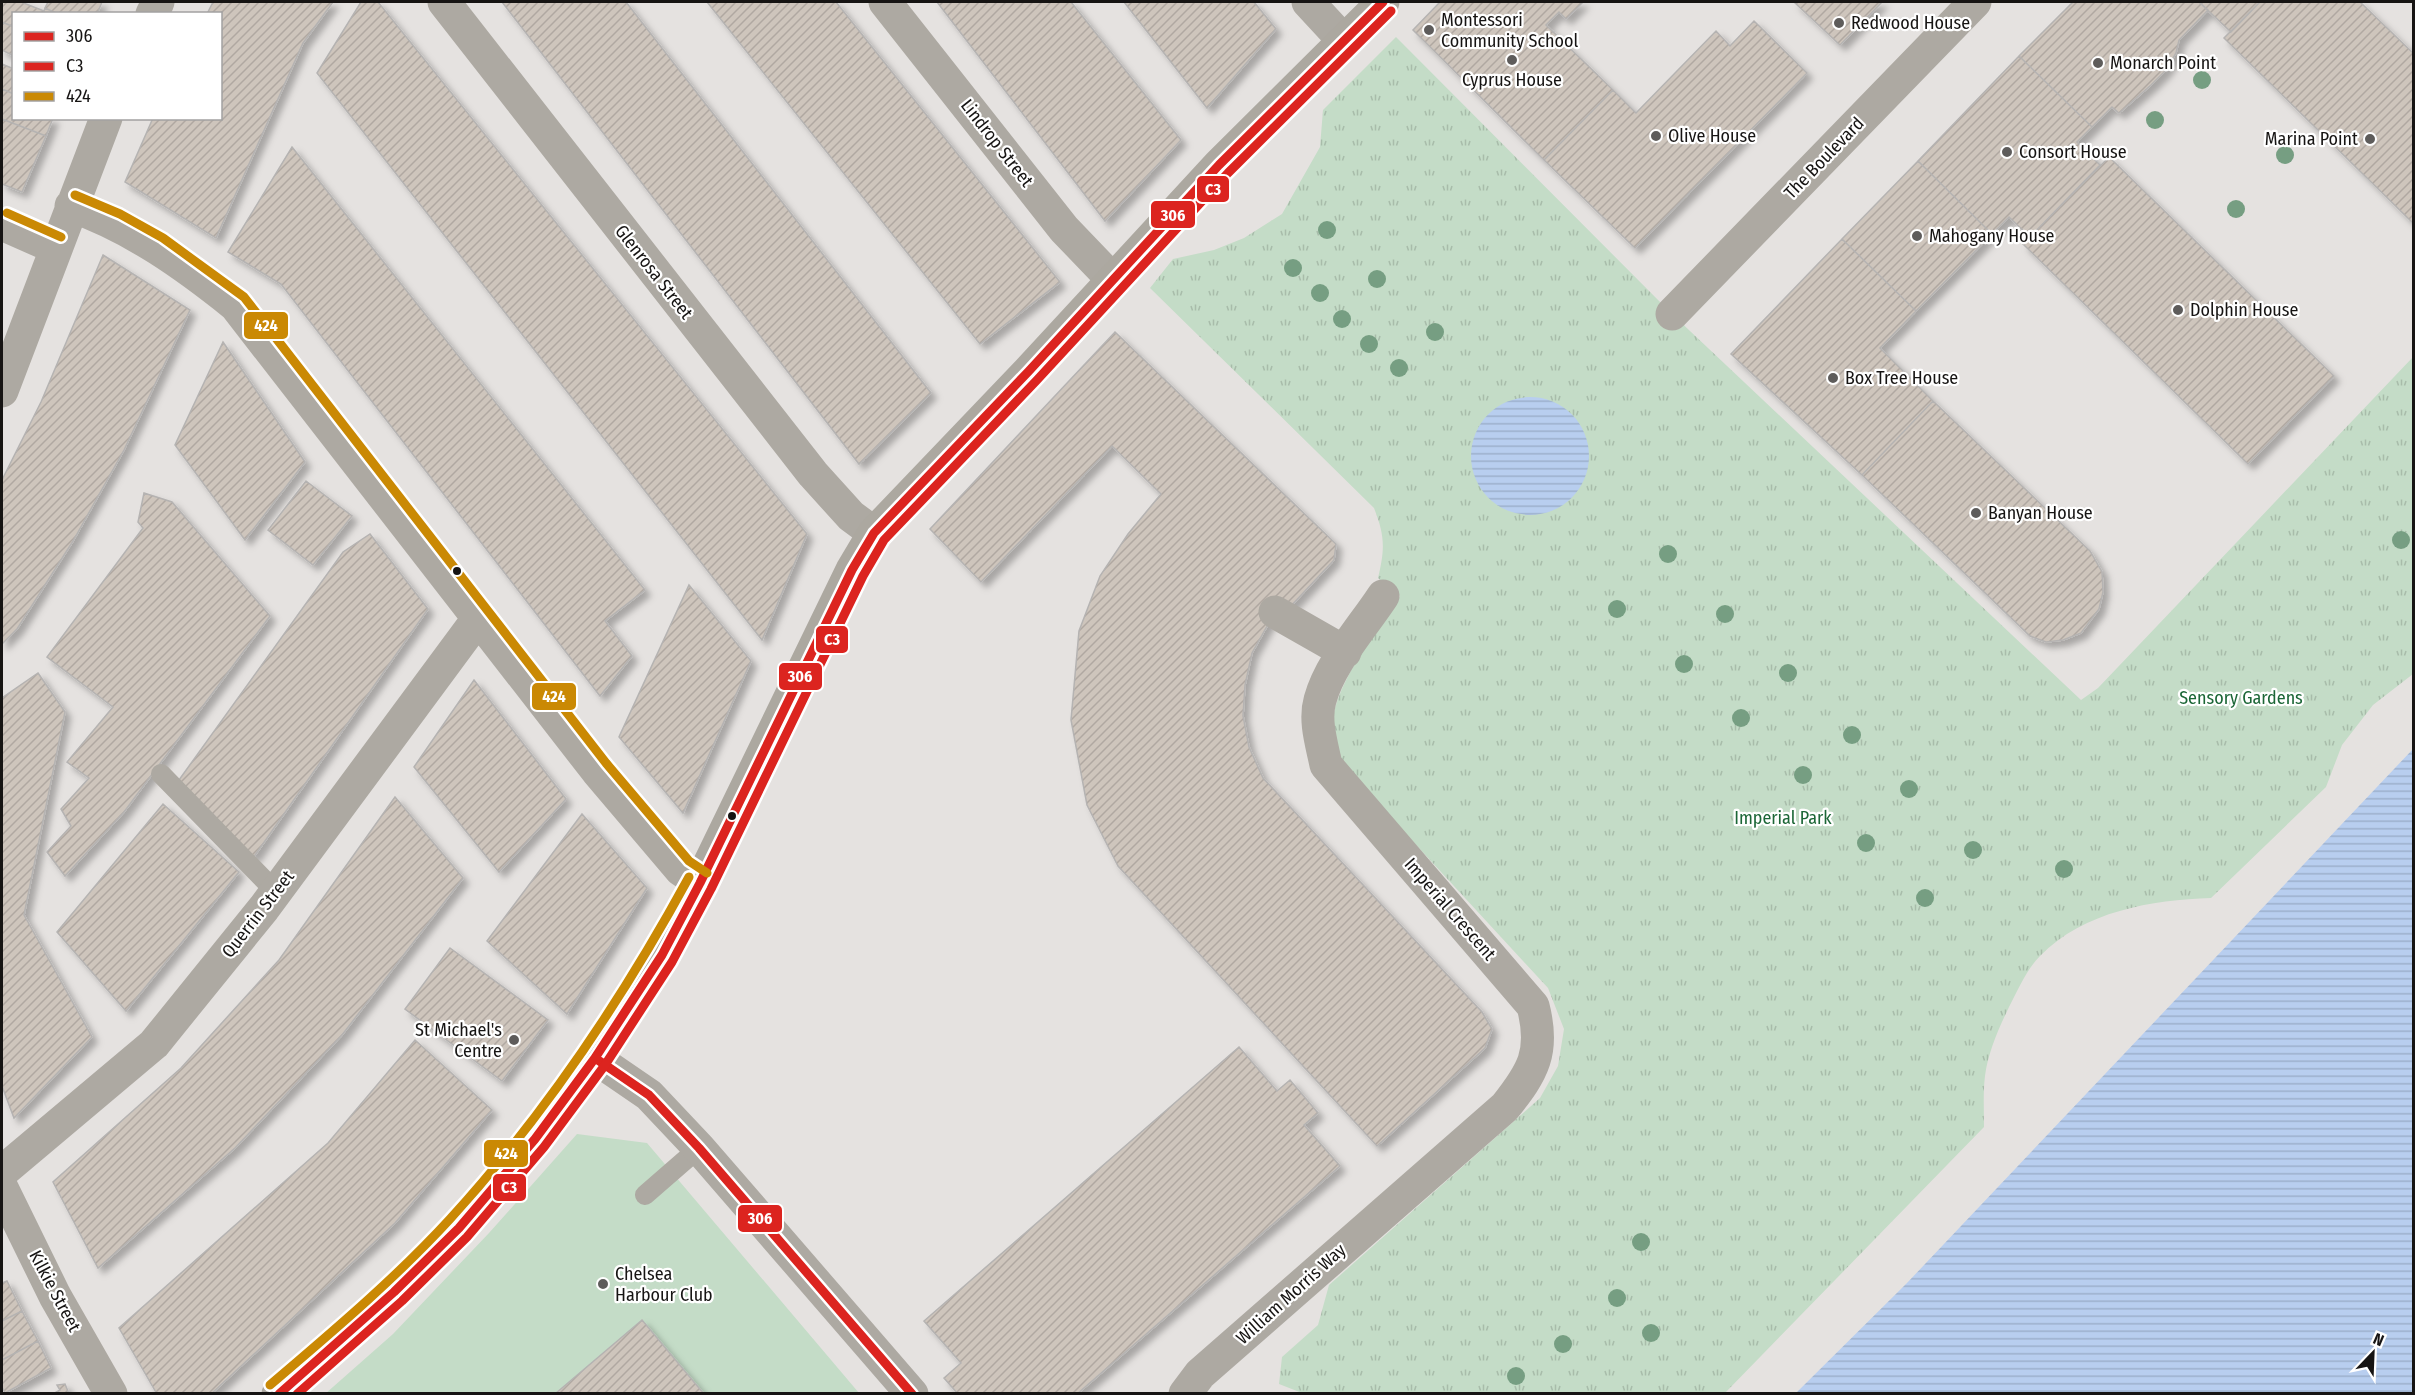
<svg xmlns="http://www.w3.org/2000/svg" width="2415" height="1395" font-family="'Fira Sans Condensed',sans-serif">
<defs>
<pattern id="park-tufts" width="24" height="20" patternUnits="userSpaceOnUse" patternTransform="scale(1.5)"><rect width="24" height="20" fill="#c4dcc7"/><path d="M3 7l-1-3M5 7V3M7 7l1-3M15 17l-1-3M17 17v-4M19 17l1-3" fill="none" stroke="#a8bcaa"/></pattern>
<pattern id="water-rules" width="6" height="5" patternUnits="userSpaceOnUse" patternTransform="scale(1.5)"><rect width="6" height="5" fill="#b8ceef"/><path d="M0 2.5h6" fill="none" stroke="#9db0cc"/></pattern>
<pattern id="building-hatch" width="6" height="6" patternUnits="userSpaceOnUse" patternTransform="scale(1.5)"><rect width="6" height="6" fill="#cec5bc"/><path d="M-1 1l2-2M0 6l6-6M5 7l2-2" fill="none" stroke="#b0a8a1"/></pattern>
<filter id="shadow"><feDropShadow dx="5.5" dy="5.5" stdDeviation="3" flood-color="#0004"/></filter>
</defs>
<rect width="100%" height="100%" fill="#e5e2e0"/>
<path fill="url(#park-tufts)" d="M 1396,37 L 1672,314 L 2081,700 L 2098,688 L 2413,357 L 2413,674 L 2373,705 L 2342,745 L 2326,787 L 2211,898 C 2152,900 2084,911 2040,956 C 2027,969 2018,990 2009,1007 C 1999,1028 1988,1052 1985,1076 C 1983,1092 1984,1110 1984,1127 L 1725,1393 L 1302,1393 L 1279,1384 L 1282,1357 L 1318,1325 L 1329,1285 L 1540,1098 L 1558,1066 L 1564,1029 L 1548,988 L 1348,771 C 1343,761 1337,751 1334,741 C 1322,698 1378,630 1400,596 L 1378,578 C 1385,549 1385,536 1374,508 L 1150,288 L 1173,259 L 1214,250 L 1244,238 L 1282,214 L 1320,147 L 1323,110 Z"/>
<path fill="#c4dcc7" d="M 577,1134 L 647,1143 L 859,1393 L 325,1394 L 393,1334 L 489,1233 Z"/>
<path fill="url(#water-rules)" d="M1471 456a59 59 0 1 1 118 0a59 59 0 1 1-118 0Z
M 2413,749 L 2413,1393 L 1796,1393 L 1907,1283 Z"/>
<path fill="url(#building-hatch)" stroke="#b5b3b2" stroke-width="1.5" filter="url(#shadow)" d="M 2,2 L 21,2 L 44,11 L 45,8 L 58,14 L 14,14 L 14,27 L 2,22 Z
M 48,2 L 102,2 L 97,14 L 58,14 L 45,8 Z
M 213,2 L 333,2 L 303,43 L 216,238 L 125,182 L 153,118 L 220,118 L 220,14 L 207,14 Z
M 361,2 L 378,2 L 807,534 L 762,640 L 317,73 Z
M 502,2 L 626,2 L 931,393 L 859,464 Z
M 707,2 L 836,2 L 1060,282 L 980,344 Z
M 937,2 L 1071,2 L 1181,140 L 1105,221 Z
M 1124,2 L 1254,2 L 1276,29 L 1207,108 Z
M 1440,2 L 1583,2 L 1566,19 L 1559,12 L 1546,25 L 1613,90 L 1544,160 L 1413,30 Z
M 1794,2 L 1882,2 L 1840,45 Z
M 2073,2 L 2199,2 L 2208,10 L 2179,40 L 2176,53 L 2166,70 L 2151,85 L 2119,113 L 2112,107 L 2092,127 L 2019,56 Z
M 2199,2 L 2260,2 L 2231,32 Z
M 2260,2 L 2360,2 L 2414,54 L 2414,224 L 2224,38 Z
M 1754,21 L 1807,73 L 1635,248 L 1544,160 L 1613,90 L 1636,113 L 1716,31 L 1730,46 Z
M 2,22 L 14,27 L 14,56 L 2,50 Z
M 2019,56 L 2092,127 L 2077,142 L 2100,165 L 2030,237 L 2009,217 L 1992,234 L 1918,161 Z
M 2,64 L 14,69 L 14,94 L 2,89 Z
M 2,89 L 14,94 L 14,118 L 53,118 L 46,136 L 2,119 Z
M 2,119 L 46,136 L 22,192 L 2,184 Z
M 292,147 L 645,590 L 605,621 L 632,656 L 600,696 L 281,284 L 228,252 Z
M 2109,157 L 2334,376 L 2248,464 L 2023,244 Z
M 1918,161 L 1992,234 L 1916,311 L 1842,239 Z
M 1842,239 L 1916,311 L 1880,348 L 1933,401 L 1862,475 L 1731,354 Z
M 103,255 L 190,310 L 124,450 L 73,541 L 17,629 L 2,644 L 2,480 L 41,402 Z
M 1115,332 L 1336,544 L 1334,560 L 1289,608 L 1275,612 L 1252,653 L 1245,685 L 1243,716 L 1249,747 L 1263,778 L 1482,1012 L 1492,1029 L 1485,1048 L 1377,1146 L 1118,866 L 1087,805 L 1071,720 L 1079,631 L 1100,576 L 1128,534 L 1161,494 L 1112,446 L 981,582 L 930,529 Z
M 223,342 L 305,462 L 245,540 L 175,445 Z
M 1933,401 L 2090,551 L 2102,572 L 2103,592 L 2099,609 L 2081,633 L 2063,640 L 2046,642 L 2030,636 L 1862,475 Z
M 306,481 L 352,516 L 313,565 L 268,530 Z
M 144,493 L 172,502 L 270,616 L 124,812 L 65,876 L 47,852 L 71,826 L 61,809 L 89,778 L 67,762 L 113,707 L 47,657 L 143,528 L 138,522 Z
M 370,534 L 428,609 L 253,858 L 179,780 L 343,552 Z
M 689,585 L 751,661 L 683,813 L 619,737 Z
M 38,673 L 65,712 L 24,915 L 92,1037 L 14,1118 L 2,1086 L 2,698 Z
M 474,680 L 566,799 L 499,872 L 414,767 Z
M 395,797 L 463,878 L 342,1035 L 235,1148 L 98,1268 L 53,1182 L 181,1068 L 279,960 Z
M 163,804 L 239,872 L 126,1011 L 57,932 Z
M 582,814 L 647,888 L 567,1014 L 487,941 Z
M 450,948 L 548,1020 L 502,1081 L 405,1009 Z
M 415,1040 L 492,1110 L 395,1223 L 211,1394 L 157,1394 L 119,1328 L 328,1143 Z
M 1239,1047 L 1277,1091 L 1290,1080 L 1318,1113 L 1304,1125 L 1340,1166 L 1077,1394 L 958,1394 L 944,1378 L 961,1363 L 924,1321 Z
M 7,1281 L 22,1311 L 2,1321 L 2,1283 Z
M 22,1311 L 38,1341 L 2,1360 L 2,1321 Z
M 642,1320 L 704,1394 L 555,1394 Z
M 38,1341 L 51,1368 L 5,1393 L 2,1387 L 2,1360 Z
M 65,1384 L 69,1394 L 53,1394 L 60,1390 L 57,1385 Z"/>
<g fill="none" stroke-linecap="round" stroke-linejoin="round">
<path stroke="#ada9a2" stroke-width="20" d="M 161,774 L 276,892
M 645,1195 L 699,1148"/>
<path stroke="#ada9a2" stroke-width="33" d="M 444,2 L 813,474 L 851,516 L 874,533
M 885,2 L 1064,229 L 1113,280
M 1308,2 L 1345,42
M 152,14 L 158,2
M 71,206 C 132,227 185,265 235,305 L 597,771 L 681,870 L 700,883
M 2,224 L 56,248
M 1672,314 L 1975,2
M 2,391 L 106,118
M 1275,612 L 1345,652
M 595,1058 L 649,1095 L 699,1148 L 912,1394
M 2,1172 L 154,1044 L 264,908 L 477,620
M 2,1188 L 55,1296 L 111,1394
M 1185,1394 L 1200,1374 L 1505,1107 C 1533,1072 1545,1052 1533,1006 L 1326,765 C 1322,745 1314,721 1320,700 C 1330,663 1362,628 1383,596"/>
<path stroke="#aca8a0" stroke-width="33" d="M 278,1394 L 394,1292 L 459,1228 L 535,1139 L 595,1058 L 662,955 L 700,883 L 852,570 L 874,533 L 1028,372 L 1219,165 L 1383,2"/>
<defs>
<path id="bus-1" d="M 595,1058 L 649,1095 L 699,1148 L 912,1394
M 279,1394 L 394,1292 L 459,1228 L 535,1139 L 595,1058 L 662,955 L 700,883 L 852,570 L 874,533 L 1028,372 L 1219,165 L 1383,2"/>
<path id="bus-2" d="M 297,1394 L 402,1301 L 467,1237 L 544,1147 L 605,1065 L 672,962 L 711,889 L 863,576 L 884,540 L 1037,380 L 1228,173 L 1391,11"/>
<path id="bus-3" d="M 75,195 L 120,214 L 163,238 L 244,297 L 606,763 L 689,861 L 707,873
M 7,213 L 61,237
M 270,1385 C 332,1332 395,1279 450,1219 C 545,1115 622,1000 689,877"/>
</defs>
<use href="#bus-1" stroke="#fff" stroke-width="14"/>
<use href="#bus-2" stroke="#fff" stroke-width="14"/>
<use href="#bus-3" stroke="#fff" stroke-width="14"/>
<use href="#bus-1" stroke="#dc241f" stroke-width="9"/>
<use href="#bus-2" stroke="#dc241f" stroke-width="9"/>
<use href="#bus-3" stroke="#ca8904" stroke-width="9"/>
</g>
<g fill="#769e82">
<circle cx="2202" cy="80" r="9"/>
<circle cx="2155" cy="120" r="9"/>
<circle cx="2285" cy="155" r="9"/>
<circle cx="2236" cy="209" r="9"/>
<circle cx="1327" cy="230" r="9"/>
<circle cx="1293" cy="268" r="9"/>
<circle cx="1377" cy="279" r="9"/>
<circle cx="1320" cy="293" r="9"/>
<circle cx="1342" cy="319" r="9"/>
<circle cx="1435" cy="332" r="9"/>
<circle cx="1369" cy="344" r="9"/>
<circle cx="1399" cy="368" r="9"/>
<circle cx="2401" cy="540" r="9"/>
<circle cx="1668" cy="554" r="9"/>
<circle cx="1617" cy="609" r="9"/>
<circle cx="1725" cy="614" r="9"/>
<circle cx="1684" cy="664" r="9"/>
<circle cx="1788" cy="673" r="9"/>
<circle cx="1741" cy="718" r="9"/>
<circle cx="1852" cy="735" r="9"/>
<circle cx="1803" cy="775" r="9"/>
<circle cx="1909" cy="789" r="9"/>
<circle cx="1866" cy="843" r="9"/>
<circle cx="1973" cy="850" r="9"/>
<circle cx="2064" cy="869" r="9"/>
<circle cx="1925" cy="898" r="9"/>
<circle cx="1641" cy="1242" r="9"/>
<circle cx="1617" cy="1298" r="9"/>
<circle cx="1651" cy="1333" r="9"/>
<circle cx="1563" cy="1344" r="9"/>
<circle cx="1516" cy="1376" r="9"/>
</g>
<g fill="#5e5c5b" stroke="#fff" stroke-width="2">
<circle cx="1839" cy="23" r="6"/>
<circle cx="1429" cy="30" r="6"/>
<circle cx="1512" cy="60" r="6"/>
<circle cx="2098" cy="63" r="6"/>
<circle cx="1656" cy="136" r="6"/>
<circle cx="2370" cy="139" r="6"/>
<circle cx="2007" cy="152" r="6"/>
<circle cx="1917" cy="236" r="6"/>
<circle cx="2178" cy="310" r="6"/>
<circle cx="1833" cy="378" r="6"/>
<circle cx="1976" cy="513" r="6"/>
<circle cx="514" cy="1040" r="6"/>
<circle cx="603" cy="1284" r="6"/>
</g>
<g fill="#161413" stroke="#fff" stroke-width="2">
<circle cx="457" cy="571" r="5"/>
<circle cx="732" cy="816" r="5"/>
</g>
<g text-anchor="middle" stroke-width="4.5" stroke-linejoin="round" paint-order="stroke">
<g font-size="18" fill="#161413" stroke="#fff" text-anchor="start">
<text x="1441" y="26">Montessori<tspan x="1441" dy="21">Community School</tspan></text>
<text x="1851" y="29">Redwood House</text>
<text x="2110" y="69">Monarch Point</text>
<text x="1512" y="86" text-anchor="middle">Cyprus House</text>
<text x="1668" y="142">Olive House</text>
<text x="2358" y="145" text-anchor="end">Marina Point</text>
<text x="2019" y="158">Consort House</text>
<text x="1929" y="242">Mahogany House</text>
<text x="2190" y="316">Dolphin House</text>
<text x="1845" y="384">Box Tree House</text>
<text x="1988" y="519">Banyan House</text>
<text x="502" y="1036" text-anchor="end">St Michael's<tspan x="502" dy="21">Centre</tspan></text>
<text x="615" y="1280">Chelsea<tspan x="615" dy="21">Harbour Club</tspan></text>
</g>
<g font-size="18" fill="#161413" stroke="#fff">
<text transform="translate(997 143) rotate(52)" y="6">Lindrop Street</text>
<text transform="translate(1824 158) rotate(-46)" y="6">The Boulevard</text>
<text transform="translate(654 272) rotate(52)" y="6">Glenrosa Street</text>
<text transform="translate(1450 909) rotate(49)" y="6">Imperial Crescent</text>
<text transform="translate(258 914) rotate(-52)" y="6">Querrin Street</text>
<text transform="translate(55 1291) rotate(62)" y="6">Kilkie Street</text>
<text transform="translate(1291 1294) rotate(-42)" y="6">William Morris Way</text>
</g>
<g font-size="18" fill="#1b6636" stroke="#fff">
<text x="2241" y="704">Sensory Gardens</text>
<text x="1783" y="824">Imperial Park</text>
</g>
</g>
<g stroke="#fff" stroke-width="2">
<rect x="1196" y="175" width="34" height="28" rx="6" fill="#dc241f"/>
<rect x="1150" y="200" width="46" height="29" rx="6" fill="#dc241f"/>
<rect x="243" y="311" width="46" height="29" rx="6" fill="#ca8904"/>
<rect x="815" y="625" width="34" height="29" rx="6" fill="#dc241f"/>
<rect x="778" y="662" width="45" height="29" rx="6" fill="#dc241f"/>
<rect x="531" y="682" width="46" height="29" rx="6" fill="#ca8904"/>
<rect x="483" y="1139" width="46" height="29" rx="6" fill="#ca8904"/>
<rect x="492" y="1173" width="35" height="29" rx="6" fill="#dc241f"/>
<rect x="737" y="1204" width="46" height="29" rx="6" fill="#dc241f"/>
</g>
<g font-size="16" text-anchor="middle" font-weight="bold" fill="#fff">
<text x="1213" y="195">C3</text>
<text x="1173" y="221">306</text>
<text x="266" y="331">424</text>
<text x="832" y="645">C3</text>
<text x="800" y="682">306</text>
<text x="554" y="702">424</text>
<text x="506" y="1159">424</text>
<text x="509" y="1193">C3</text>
<text x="760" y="1224">306</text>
</g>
<rect width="2415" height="1395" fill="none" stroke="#161413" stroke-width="6"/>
<rect x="12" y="12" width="210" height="108" fill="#ffffff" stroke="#a2a1a1" stroke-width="1.5"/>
<rect x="24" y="32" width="30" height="9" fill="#dc241f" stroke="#a2a1a1" stroke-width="1.5"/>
<text x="66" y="42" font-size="18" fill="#161413">306</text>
<rect x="24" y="62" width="30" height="9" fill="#dc241f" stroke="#a2a1a1" stroke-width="1.5"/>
<text x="66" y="72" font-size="18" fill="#161413">C3</text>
<rect x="24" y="92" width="30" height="9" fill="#ca8904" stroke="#a2a1a1" stroke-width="1.5"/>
<text x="66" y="102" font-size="18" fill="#161413">424</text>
<g transform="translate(2373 1353) rotate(23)" stroke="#ffffff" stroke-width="4.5" paint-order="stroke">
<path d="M0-4.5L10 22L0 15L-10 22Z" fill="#161413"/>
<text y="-9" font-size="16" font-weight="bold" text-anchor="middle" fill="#161413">N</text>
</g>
</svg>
